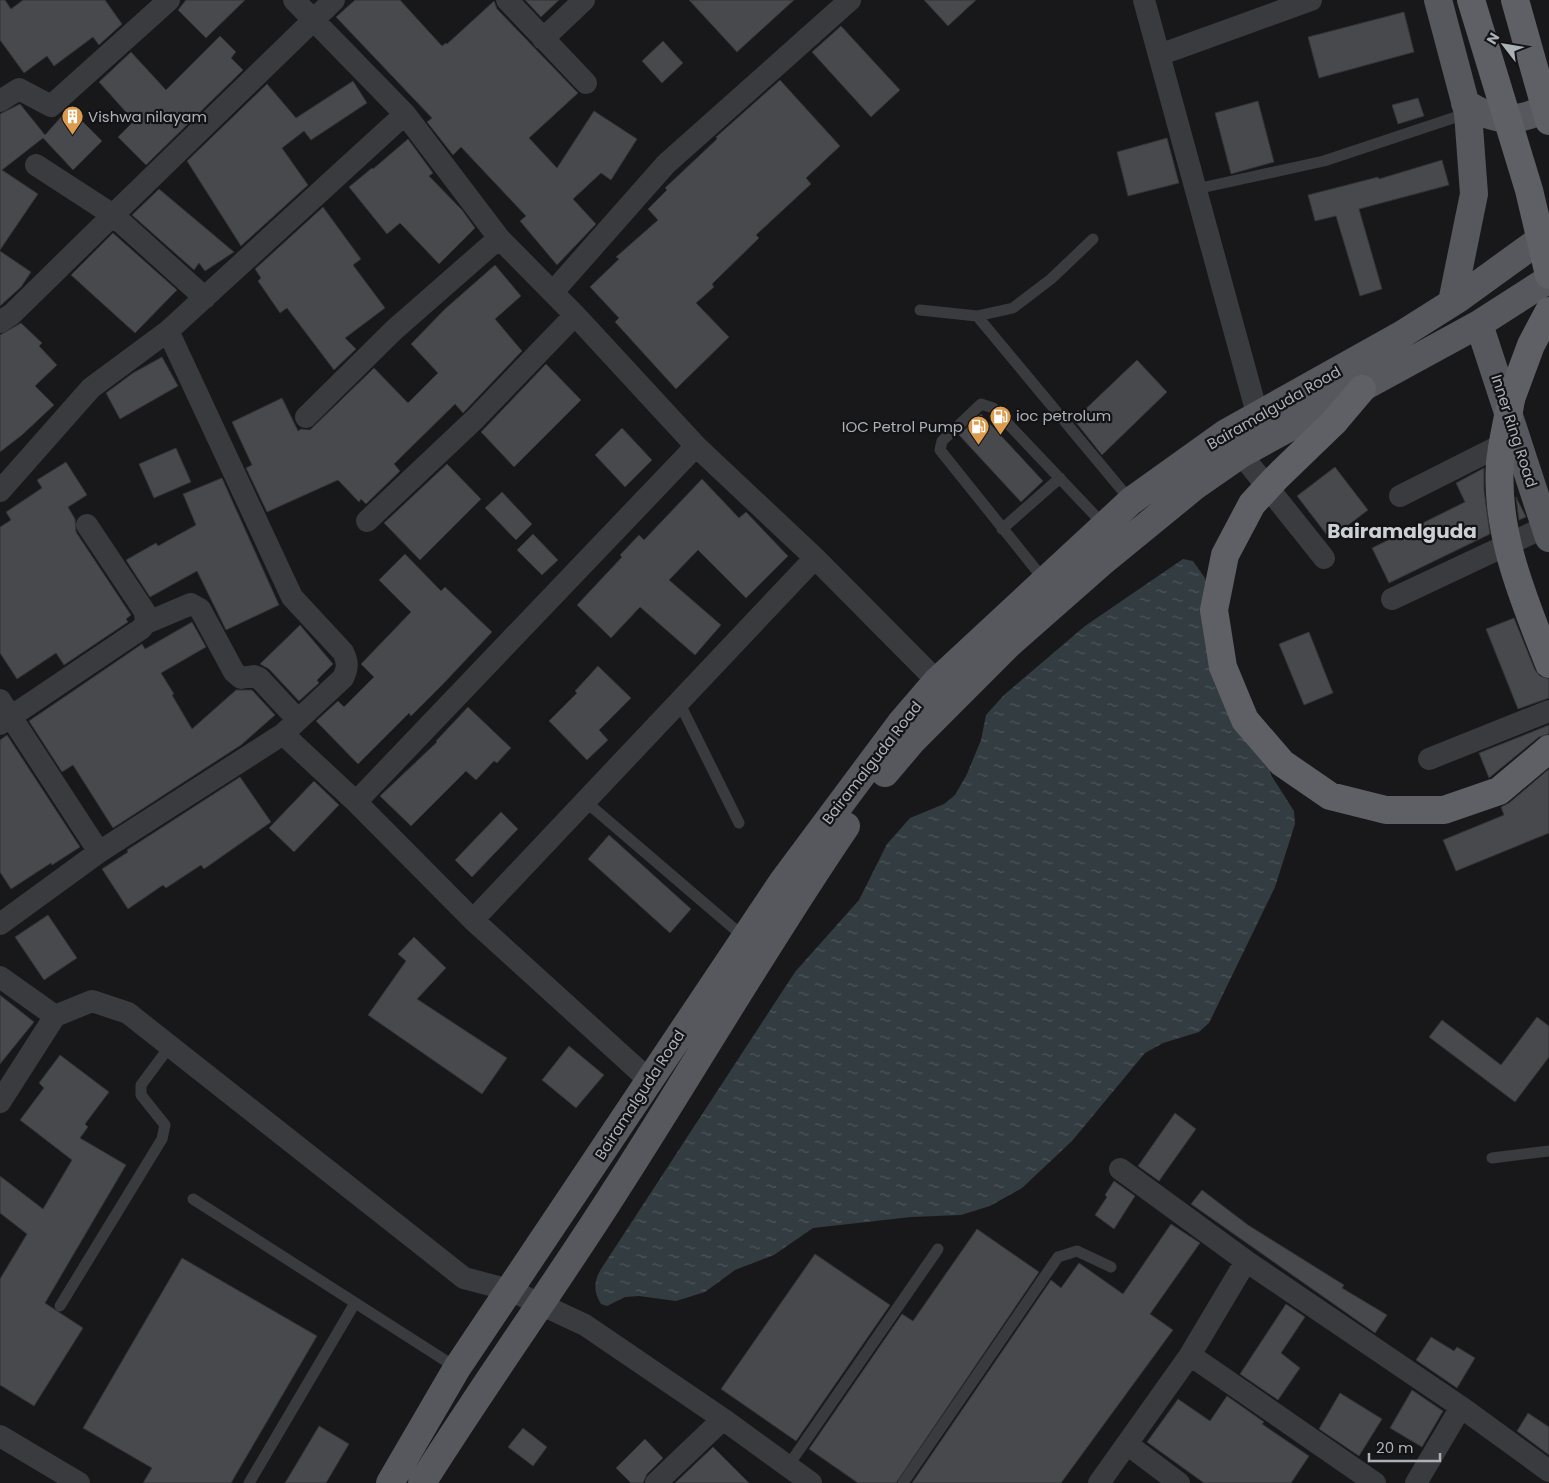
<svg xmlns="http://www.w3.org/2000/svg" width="1549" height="1483" font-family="Poppins,sans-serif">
<defs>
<pattern id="water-ripples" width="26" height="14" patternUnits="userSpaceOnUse" patternTransform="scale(1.25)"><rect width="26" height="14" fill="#333c41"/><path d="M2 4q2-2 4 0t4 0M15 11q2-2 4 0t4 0" fill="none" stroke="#4e565a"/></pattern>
</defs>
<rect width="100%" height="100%" fill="#18181a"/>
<path fill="url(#water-ripples)" d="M 1183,559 L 1193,561 L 1205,578 L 1215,626 L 1260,726 L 1271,775 L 1294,811 L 1295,824 L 1275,887 L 1209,1023 L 1199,1032 L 1163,1043 L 1145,1053 L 1072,1141 L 1022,1188 L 990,1206 L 961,1215 L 911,1217 L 813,1228 L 774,1255 L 735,1270 L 705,1292 L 676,1301 L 639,1296 L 625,1297 L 607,1306 L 601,1304 C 593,1292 594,1281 601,1269 L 795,972 L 859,900 L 887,844 L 910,818 L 944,804 L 955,795 L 967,774 L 981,740 L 986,715 L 1004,695 L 1085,626 Z"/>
<path fill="#47494c" stroke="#323336" d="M 0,0 L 5,0 L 11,9 L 23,0 L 105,0 L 122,24 L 99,45 L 93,37 L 54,66 L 47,56 L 24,73 L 0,40 Z
M 186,0 L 245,0 L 206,38 L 178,10 Z
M 355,0 L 400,0 L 442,46 L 446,43 L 447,44 L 494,1 L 497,9 L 578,93 L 529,138 L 557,168 L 594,111 L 637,139 L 611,180 L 601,173 L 573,199 L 596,224 L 557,265 L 520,221 L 526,216 L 461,147 L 453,155 L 427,122 L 432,118 L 336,17 Z
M 525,0 L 559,0 L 541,17 Z
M 689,0 L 794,0 L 737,52 Z
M 924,0 L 976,0 L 948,26 Z
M 1404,12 L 1414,52 L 1319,78 L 1308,37 Z
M 841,26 L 900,90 L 871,117 L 812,52 Z
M 220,36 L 236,52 L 231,58 L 243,70 L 146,165 L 118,137 L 134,121 L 99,82 L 131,52 L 166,90 Z
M 663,41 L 683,63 L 662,83 L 642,61 Z
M 780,80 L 840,146 L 806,178 L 811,184 L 756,235 L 759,238 L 712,284 L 714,287 L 696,303 L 729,337 L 676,389 L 615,322 L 619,318 L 590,287 L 619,259 L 616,257 L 658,220 L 648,209 L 667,190 L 665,188 L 717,139 L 716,137 Z
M 353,81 L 367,103 L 311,140 L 304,131 L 282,148 L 308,185 L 241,246 L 187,161 L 267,84 L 296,118 Z
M 1418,98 L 1424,116 L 1398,124 L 1392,105 Z
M 1258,101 L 1274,162 L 1231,174 L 1215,113 Z
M 20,104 L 45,135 L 69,108 L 102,141 L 73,170 L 43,138 L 2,170 L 38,194 L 0,250 L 0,114 Z
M 1167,138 L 1179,183 L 1128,196 L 1117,152 Z
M 408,139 L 433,173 L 429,176 L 462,210 L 475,228 L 439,264 L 400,223 L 387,234 L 349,187 L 372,168 L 373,169 Z
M 1442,160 L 1449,185 L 1359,209 L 1382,289 L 1360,296 L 1336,216 L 1315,221 L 1308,195 L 1378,177 L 1379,179 Z
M 159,189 L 234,252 L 205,271 L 199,263 L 194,270 L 132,215 Z
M 323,207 L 361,259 L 353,265 L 385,308 L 345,338 L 356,349 L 334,370 L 287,308 L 280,313 L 258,281 L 261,278 L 255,269 Z
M 113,233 L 177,290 L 135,333 L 71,275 Z
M 0,251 L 31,272 L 21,287 L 0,306 Z
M 495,265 L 521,296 L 495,319 L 522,351 L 463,413 L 455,404 L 394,464 L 400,471 L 366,504 L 361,499 L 359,502 L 338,480 L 267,512 L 246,468 L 252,465 L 232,422 L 282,398 L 298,431 L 301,429 L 310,430 L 374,368 L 408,403 L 438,373 L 411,344 L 445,309 Z
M 21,323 L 42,343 L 39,346 L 57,365 L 35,386 L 54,405 L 22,435 L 0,452 L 0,335 Z
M 162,357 L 178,386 L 120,419 L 106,393 L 133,373 Z
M 1137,360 L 1167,392 L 1102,455 L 1074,420 Z
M 546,364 L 581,400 L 514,467 L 481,432 Z
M 981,414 L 1043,481 L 1021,502 L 959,435 Z
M 622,428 L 652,460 L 625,487 L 595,455 Z
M 176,448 L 191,482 L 154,498 L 139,464 Z
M 66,462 L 87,495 L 68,507 L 75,519 L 76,532 L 131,615 L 126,619 L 128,622 L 64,665 L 56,653 L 17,679 L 0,653 L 0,527 L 11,520 L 6,512 L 42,488 L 37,480 Z
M 447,464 L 481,499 L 420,560 L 384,523 Z
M 1335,467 L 1368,510 L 1330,539 L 1297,496 Z
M 1484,468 L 1484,490 L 1490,534 L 1389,583 L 1372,548 L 1465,502 L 1456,483 Z
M 222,478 L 279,605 L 226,630 L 197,571 L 150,597 L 126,560 L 156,543 L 158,546 L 196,525 L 183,494 Z
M 702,479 L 739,518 L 746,512 L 788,556 L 746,598 L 698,550 L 669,580 L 721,625 L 695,655 L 640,607 L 611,638 L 577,605 L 622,557 L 620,555 L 639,535 L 644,540 Z
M 502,492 L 532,524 L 516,540 L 485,508 Z
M 1516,497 L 1526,517 L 1519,520 L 1518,513 Z
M 533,534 L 558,560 L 542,575 L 517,550 Z
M 405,554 L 441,591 L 445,587 L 492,632 L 444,683 L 411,716 L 409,713 L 358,764 L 316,721 L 338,701 L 344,707 L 374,677 L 361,664 L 411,612 L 379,580 Z
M 1514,618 L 1535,670 L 1540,676 L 1549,679 L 1549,698 L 1518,709 L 1486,629 Z
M 192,622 L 206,647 L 161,673 L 174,694 L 172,695 L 192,729 L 236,690 L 252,690 L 275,715 L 241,745 L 113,828 L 73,765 L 62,772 L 29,721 L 142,644 L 145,649 Z
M 300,625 L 333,664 L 317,680 L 319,683 L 299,701 L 269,669 L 260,664 Z
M 1309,632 L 1333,693 L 1304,705 L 1279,644 Z
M 598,666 L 631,698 L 599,730 L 608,740 L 587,760 L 549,721 L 577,693 L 575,691 Z
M 468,707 L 511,748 L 497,763 L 494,761 L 476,780 L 466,771 L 411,826 L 380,796 L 437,742 L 436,741 Z
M 1549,725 L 1549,734 L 1539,737 L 1489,778 L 1479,753 Z
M 7,735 L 80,847 L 52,865 L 51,863 L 11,889 L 0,872 L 0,740 Z
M 1549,769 L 1549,833 L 1456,871 L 1443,840 L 1504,815 L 1501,807 L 1509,803 Z
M 240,777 L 271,822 L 204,869 L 201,865 L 166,888 L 163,885 L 128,909 L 102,869 L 128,852 L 127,850 Z
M 314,781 L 339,805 L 294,852 L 269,828 Z
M 501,812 L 518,829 L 472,877 L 455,860 Z
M 609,835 L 691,909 L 670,933 L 588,859 Z
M 48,915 L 77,958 L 44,980 L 15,937 Z
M 414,937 L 446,968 L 417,999 L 507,1058 L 482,1094 L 368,1015 L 406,961 L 398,954 Z
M 0,995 L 34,1022 L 0,1064 Z
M 1537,1017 L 1549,1026 L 1549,1057 L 1515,1102 L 1429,1037 L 1442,1020 L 1501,1065 Z
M 569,1046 L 604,1075 L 576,1108 L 542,1080 Z
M 60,1055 L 109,1092 L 85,1124 L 88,1127 L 80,1138 L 126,1165 L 45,1303 L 83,1328 L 34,1406 L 0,1385 L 0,1279 L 27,1234 L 0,1213 L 0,1176 L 43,1209 L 72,1160 L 20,1120 L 44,1088 L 39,1083 Z
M 1175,1113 L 1196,1129 L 1159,1181 L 1138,1166 Z
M 1114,1181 L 1135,1196 L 1114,1229 L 1095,1215 L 1107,1197 L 1105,1195 Z
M 1202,1190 L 1248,1225 L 1344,1285 L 1342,1288 L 1387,1315 L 1375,1333 L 1191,1204 Z
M 1171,1224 L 1200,1243 L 1150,1314 L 1173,1330 L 1061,1483 L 912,1483 L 1051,1280 L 1061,1288 L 1079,1263 L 1123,1294 Z
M 977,1229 L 1039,1272 L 896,1483 L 858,1483 L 809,1449 L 902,1314 L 913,1321 Z
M 815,1254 L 890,1305 L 796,1441 L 721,1389 Z
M 182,1258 L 317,1336 L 231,1483 L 143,1483 L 152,1468 L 83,1428 Z
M 1286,1304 L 1305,1317 L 1281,1353 L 1300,1368 L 1278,1400 L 1240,1374 Z
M 1431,1337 L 1454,1351 L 1457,1347 L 1475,1358 L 1457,1388 L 1416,1360 Z
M 1412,1390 L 1443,1411 L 1422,1447 L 1390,1428 Z
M 1340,1393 L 1382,1419 L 1359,1456 L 1319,1429 Z
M 1227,1396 L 1264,1422 L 1262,1424 L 1309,1456 L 1291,1483 L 1204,1483 L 1147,1442 L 1178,1399 L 1210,1421 Z
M 1528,1413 L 1549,1427 L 1549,1455 L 1517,1431 Z
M 319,1426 L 349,1444 L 326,1483 L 285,1483 Z
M 523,1428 L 547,1447 L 533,1466 L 508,1447 Z
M 645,1439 L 663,1458 L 647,1474 L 643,1483 L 631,1483 L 616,1468 Z
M 713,1447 L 749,1483 L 675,1483 Z"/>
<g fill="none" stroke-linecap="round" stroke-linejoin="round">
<path stroke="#3a3b3e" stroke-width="11" d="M 1196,189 L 1324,161 L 1468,113
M 920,310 L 977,316 L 1131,501
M 977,316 L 1013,308 L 1051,279 L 1093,239
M 1002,529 L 1060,478
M 1045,581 L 940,450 L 942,441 L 981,404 L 993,408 L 1105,526
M 679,702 L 739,823
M 585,801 L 745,938
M 1492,1158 L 1549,1151
M 193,1199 L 457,1368
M 60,1306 L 162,1139 L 165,1125 L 141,1095 L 141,1085 L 170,1046
M 788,1466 L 938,1249
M 249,1483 L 355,1303
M 903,1483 L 1058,1257 L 1077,1251 L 1111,1267"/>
<path stroke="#3a3b3e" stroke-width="22" d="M 294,0 L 405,114 L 499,238 L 575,315 L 696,446 L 815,558 L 937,681
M 507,0 L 586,83
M 1144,0 L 1258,417
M 543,39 L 584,0
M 1159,55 L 1311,0
M 0,101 L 19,89 L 51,106 L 169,0
M 553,292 L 666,164 L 850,0
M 205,298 L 113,215 L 334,0
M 0,322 L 12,314 L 113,215 L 36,165
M 168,331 L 405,114
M 306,417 L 394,330 L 499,238
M 1241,454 L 1324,558
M 0,491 L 91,388 L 168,331 L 292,597 L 343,652 C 348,662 348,668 343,678 L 283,734
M 1400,496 L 1515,438
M 367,521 L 475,419 L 575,315
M 1392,599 L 1545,527
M 146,623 L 191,604 L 200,609 L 234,672 L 241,678 L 254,676 L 259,678 L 298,720
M 0,700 L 99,852
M 0,724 L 141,629 L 146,623 L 145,612 L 87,525
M 1429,759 L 1549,711
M 356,802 L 696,446
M 473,920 L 815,558
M 0,924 L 99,852 L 283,734 L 356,802 L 473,920 L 649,1080
M 0,977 L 55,1016
M 0,1102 L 55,1016 L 92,1001 L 128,1013 L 464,1278 L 510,1290 L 585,1325 L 723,1419 L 811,1483
M 1246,1261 L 1461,1407 L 1416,1483
M 1190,1355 L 1375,1483
M 1461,1407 L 1549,1471
M 0,1436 L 79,1483
M 1127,1444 L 1179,1483
M 656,1483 L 723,1419
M 1099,1483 L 1190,1355 L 1246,1261 L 1120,1169"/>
<path stroke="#56585d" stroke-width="28" d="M 1438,0 L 1468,113 L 1474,194 L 1452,302
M 1465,103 C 1496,123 1517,123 1549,107
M 1479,324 L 1549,538
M 885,773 L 913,740 L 1009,644 L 1101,563 L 1195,486 L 1241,454 L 1479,324 L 1549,279
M 390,1483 L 457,1368 L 783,881 L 900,724 L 937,681 L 1131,501 L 1226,433 L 1401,335 L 1458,299 L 1549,233
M 422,1483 C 484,1384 552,1290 615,1191 C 693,1070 765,945 846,826"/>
<path stroke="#5e6066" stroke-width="28" d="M 1511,399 L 1531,345 L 1549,311
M 1334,422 L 1362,389"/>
<path stroke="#5e6066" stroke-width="28" d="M 1471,0 L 1529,190 L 1549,275
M 1515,0 L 1549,121
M 1511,399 C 1508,420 1502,441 1500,463 C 1495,533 1524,600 1549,664
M 1334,422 L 1276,478 L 1252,504 L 1225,555 L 1214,610 L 1223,667 L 1245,720 L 1282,763 L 1330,796 L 1386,810 L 1444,810 L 1499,791 L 1549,749"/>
</g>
<defs>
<symbol id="building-pin" viewBox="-11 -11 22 30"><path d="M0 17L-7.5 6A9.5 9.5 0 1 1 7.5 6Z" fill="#dd9c4d" stroke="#131315"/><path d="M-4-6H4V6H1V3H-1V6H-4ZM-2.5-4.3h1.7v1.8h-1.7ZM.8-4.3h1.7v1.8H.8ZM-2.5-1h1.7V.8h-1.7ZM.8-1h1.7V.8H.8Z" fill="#fff"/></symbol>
<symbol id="fuel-pin" viewBox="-11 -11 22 30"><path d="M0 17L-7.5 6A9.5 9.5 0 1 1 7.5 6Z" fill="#dd9c4d" stroke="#131315"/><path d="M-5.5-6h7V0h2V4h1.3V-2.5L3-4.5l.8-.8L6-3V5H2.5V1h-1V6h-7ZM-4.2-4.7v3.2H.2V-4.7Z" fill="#fff"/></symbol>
</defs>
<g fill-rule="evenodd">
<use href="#building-pin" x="60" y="104" width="25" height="34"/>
<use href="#fuel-pin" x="988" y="404" width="25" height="34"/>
<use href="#fuel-pin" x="966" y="414" width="25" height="34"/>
</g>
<g text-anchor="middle" stroke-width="4.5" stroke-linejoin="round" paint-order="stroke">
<g font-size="15" fill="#acb1b8" stroke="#131315" text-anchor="start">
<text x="88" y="122">Vishwa nilayam</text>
<text x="1016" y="421">ioc petrolum</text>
<text x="963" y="432" text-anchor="end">IOC Petrol Pump</text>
</g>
<g font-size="15" fill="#acb1b8" stroke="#131315">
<text transform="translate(1274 408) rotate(-30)" y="5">Bairamalguda Road</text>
<text transform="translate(1514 431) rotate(72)" y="5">Inner Ring Road</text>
<text transform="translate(872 763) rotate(-52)" y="5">Bairamalguda Road</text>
<text transform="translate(640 1095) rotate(-57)" y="5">Bairamalguda Road</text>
</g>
<g font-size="20" font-weight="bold" fill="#ccd0d5" stroke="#131315">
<text x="1402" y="538">Bairamalguda</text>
</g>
</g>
<g transform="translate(1504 45) rotate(301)" stroke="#131315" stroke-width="4" paint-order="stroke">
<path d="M0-4L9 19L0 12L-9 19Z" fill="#acb1b8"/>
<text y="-8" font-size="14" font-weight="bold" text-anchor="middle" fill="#acb1b8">N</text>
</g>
<path d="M1369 1453v8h71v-8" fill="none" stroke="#acb1b8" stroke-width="2.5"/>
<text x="1376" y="1453" font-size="15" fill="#acb1b8" stroke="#131315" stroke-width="4" paint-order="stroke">20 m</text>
</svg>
